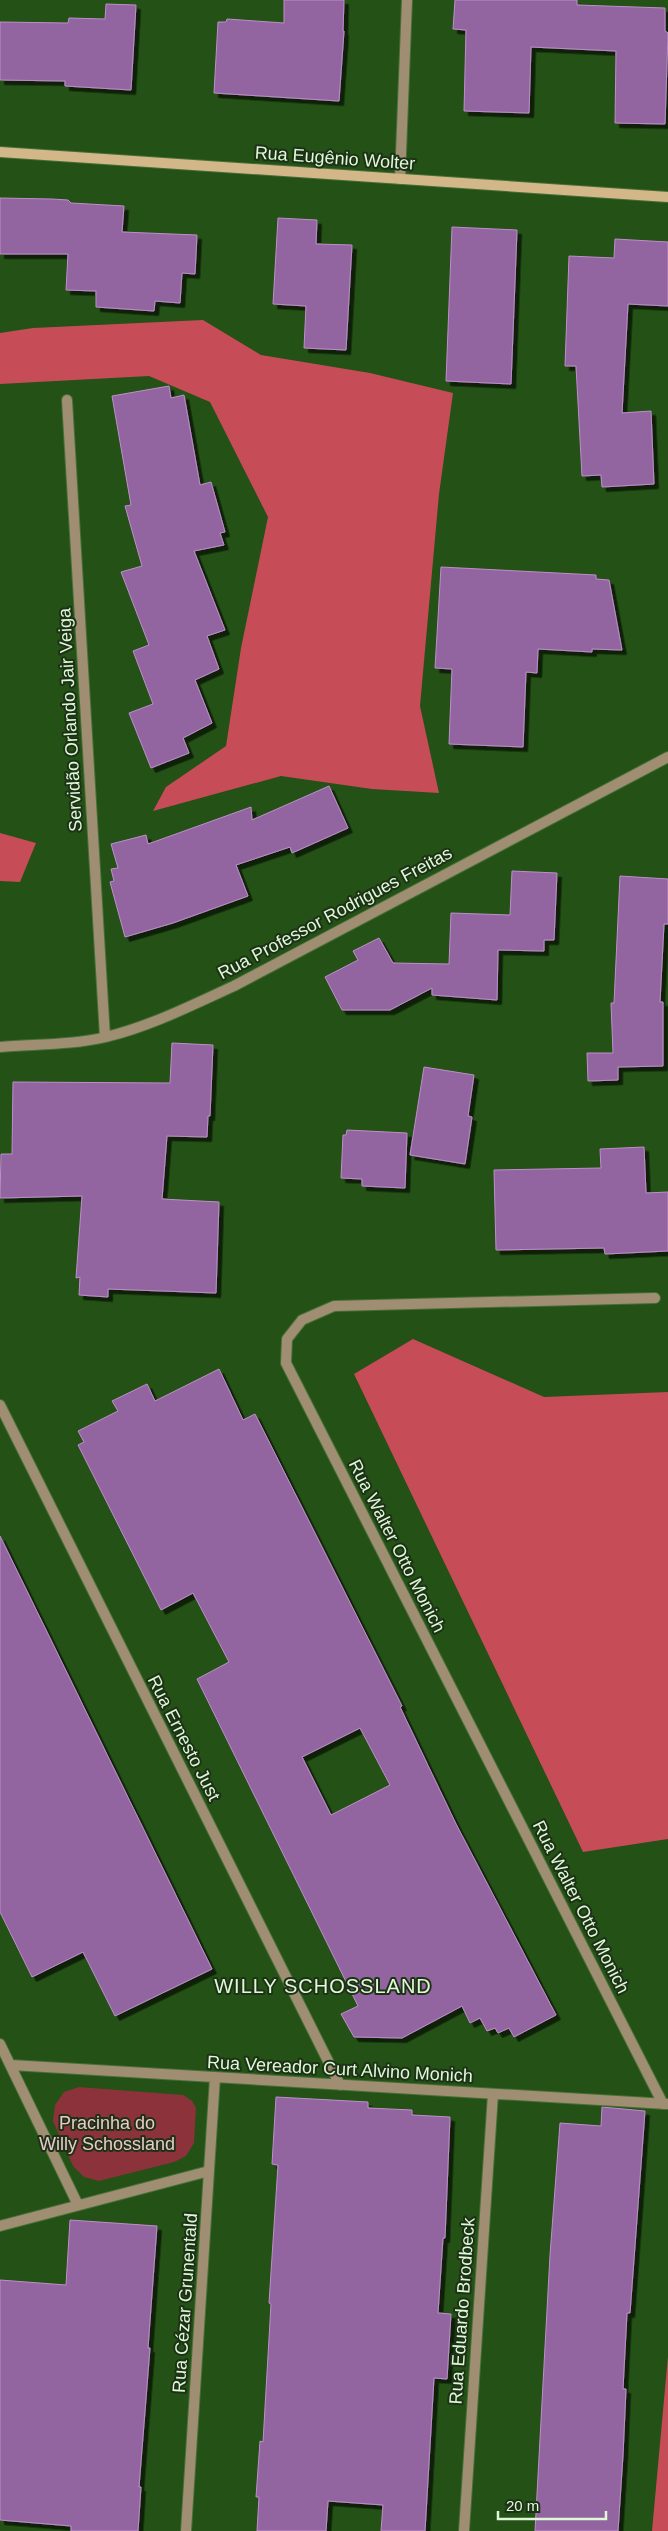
<svg xmlns="http://www.w3.org/2000/svg" width="668" height="2531" font-family="Helvetica,sans-serif">
<defs>
<filter id="shadow"><feDropShadow dx="4.5" dy="4.5" stdDeviation="0" flood-color="#0009"/></filter>
</defs>
<rect width="100%" height="100%" fill="#245115"/>
<path fill="#8c323a" d="M 79,2087 L 183,2095 L 192,2101 L 196,2108 L 194,2143 L 186,2156 L 174,2162 L 99,2181 L 84,2177 L 73,2166 L 53,2121 L 55,2105 L 64,2092 Z"/>
<path fill="#c64d57" d="M 203,320 L 261,355 L 370,373 L 453,393 L 439,494 L 420,706 L 439,793 L 372,789 L 281,776 L 153,811 L 166,787 L 226,746 L 241,648 L 268,517 L 210,402 L 149,376 L 0,384 L 0,333 L 33,328 Z
M 0,833 L 36,843 L 20,882 L 0,881 Z
M 413,1339 L 544,1397 L 668,1392 L 668,1839 L 583,1852 L 354,1374 Z
M 668,2356 L 668,2531 L 652,2531 Z"/>
<path fill="#9365a0" stroke="#be8ecb" fill-rule="evenodd" filter="url(#shadow)" d="M 284,0 L 344,0 L 343,31 L 344,31 L 339,101 L 214,93 L 218,22 L 226,22 L 227,19 L 284,23 Z
M 455,0 L 577,0 L 577,5 L 665,8 L 665,31 L 668,33 L 665,124 L 615,123 L 616,51 L 531,47 L 529,113 L 464,111 L 466,30 L 453,29 Z
M 106,4 L 136,5 L 131,90 L 65,86 L 65,81 L 0,80 L 0,22 L 68,23 L 69,18 L 105,19 Z
M 0,198 L 52,199 L 68,200 L 71,203 L 124,206 L 122,232 L 197,235 L 195,274 L 182,273 L 180,303 L 155,301 L 154,311 L 96,307 L 96,291 L 66,290 L 68,254 L 0,254 Z
M 278,218 L 317,220 L 316,244 L 352,245 L 346,350 L 304,348 L 306,306 L 273,304 Z
M 452,227 L 517,230 L 511,384 L 446,381 Z
M 615,239 L 668,242 L 668,306 L 628,304 L 622,413 L 651,411 L 654,484 L 602,487 L 601,475 L 582,476 L 576,366 L 565,366 L 569,256 L 614,258 Z
M 169,386 L 171,398 L 184,395 L 200,485 L 211,482 L 225,532 L 220,533 L 224,545 L 194,551 L 225,630 L 207,636 L 219,669 L 195,680 L 212,723 L 183,738 L 189,753 L 151,768 L 129,713 L 153,704 L 133,651 L 149,645 L 121,572 L 142,566 L 125,506 L 131,505 L 112,396 Z
M 441,567 L 596,575 L 596,579 L 609,580 L 622,650 L 592,649 L 592,652 L 538,649 L 537,673 L 526,672 L 523,747 L 449,744 L 452,669 L 435,668 Z
M 329,786 L 348,828 L 292,853 L 290,847 L 236,865 L 248,896 L 173,923 L 125,937 L 110,882 L 114,881 L 111,869 L 118,868 L 111,844 L 146,835 L 148,844 L 251,807 L 252,820 Z
M 512,871 L 557,873 L 554,940 L 544,940 L 544,951 L 498,950 L 497,1000 L 432,995 L 432,988 L 390,1010 L 342,1010 L 325,977 L 358,960 L 353,951 L 379,938 L 393,963 L 449,964 L 451,913 L 510,915 Z
M 620,876 L 668,879 L 668,924 L 664,924 L 660,1002 L 663,1002 L 663,1066 L 618,1067 L 618,1080 L 588,1081 L 587,1053 L 613,1053 L 611,1003 L 614,1003 Z
M 172,1043 L 213,1045 L 210,1116 L 208,1116 L 207,1137 L 167,1136 L 162,1199 L 219,1202 L 216,1293 L 108,1289 L 108,1297 L 79,1295 L 80,1277 L 76,1278 L 82,1196 L 0,1198 L 1,1154 L 12,1154 L 13,1082 L 170,1083 Z
M 424,1067 L 474,1075 L 468,1116 L 472,1117 L 465,1164 L 410,1155 Z
M 347,1130 L 407,1133 L 405,1188 L 362,1186 L 362,1179 L 341,1178 L 343,1135 L 346,1135 Z
M 644,1147 L 646,1193 L 668,1192 L 668,1251 L 605,1254 L 604,1248 L 496,1250 L 494,1170 L 601,1168 L 600,1149 Z
M 219,1369 L 243,1420 L 255,1414 L 402,1706 L 400,1707 L 456,1824 L 556,2015 L 514,2037 L 509,2028 L 498,2033 L 495,2028 L 487,2031 L 480,2018 L 470,2023 L 462,2006 L 402,2038 L 354,2037 L 341,2014 L 358,2006 L 197,1679 L 229,1662 L 193,1593 L 161,1610 L 78,1445 L 84,1442 L 78,1431 L 118,1411 L 112,1401 L 147,1384 L 155,1401 ZM 360,1728 L 390,1785 L 331,1815 L 302,1757 Z
M 0,1536 L 212,1969 L 115,2016 L 83,1952 L 32,1977 L 0,1912 Z
M 276,2097 L 368,2102 L 368,2108 L 412,2110 L 412,2115 L 450,2117 L 445,2238 L 443,2238 L 438,2313 L 451,2314 L 447,2379 L 434,2378 L 425,2531 L 381,2531 L 383,2505 L 328,2501 L 326,2531 L 257,2531 L 259,2497 L 256,2497 L 260,2441 L 263,2442 L 271,2304 L 269,2303 L 278,2165 L 272,2164 Z
M 602,2107 L 645,2111 L 630,2313 L 627,2313 L 623,2389 L 626,2389 L 623,2455 L 618,2531 L 535,2531 L 550,2255 L 560,2123 L 601,2126 Z
M 70,2220 L 157,2226 L 148,2348 L 150,2348 L 139,2487 L 141,2487 L 138,2531 L 71,2531 L 71,2526 L 0,2520 L 0,2280 L 66,2285 Z"/>
<g fill="none" stroke-linecap="round" stroke-linejoin="round">
<defs>
<path id="street" d="M 400,179 L 407,0
M 67,400 L 105,1037
M 0,1047 C 35,1044 72,1045 106,1037 C 151,1026 192,1005 234,986 L 668,757
M 655,1298 L 334,1306 L 302,1320 L 287,1339 L 286,1363 L 663,2104
M 0,1405 L 340,2085
M 0,2044 L 78,2205
M 11,2065 L 667,2104
M 0,2226 L 209,2171
M 186,2531 L 215,2077
M 464,2531 L 493,2094"/>
<path id="secondary" d="M 0,152 L 668,197"/>
</defs>
<use href="#street" stroke="#466f38" stroke-width="12"/>
<use href="#secondary" stroke="#466f38" stroke-width="12"/>
<use href="#street" stroke="#a08e72" stroke-width="10"/>
<use href="#secondary" stroke="#d4b789" stroke-width="10"/>
</g>
<g text-anchor="middle" stroke-width="4" stroke-linejoin="round" paint-order="stroke">
<g font-size="18" fill="#dff9d8" stroke="#1d3117">
<text transform="translate(335 158) rotate(4)" y="6">Rua Eugênio Wolter</text>
<text transform="translate(70 720) rotate(-93)" y="6">Servidão Orlando Jair Veiga</text>
<text transform="translate(335 913) rotate(-28)" y="6">Rua Professor Rodrigues Freitas</text>
<text transform="translate(397 1546) rotate(63)" y="6">Rua Walter Otto Monich</text>
<text transform="translate(184 1738) rotate(63)" y="6">Rua Ernesto Just</text>
<text transform="translate(581 1907) rotate(63)" y="6">Rua Walter Otto Monich</text>
<text transform="translate(340 2069) rotate(3)" y="6">Rua Vereador Curt Alvino Monich</text>
<text transform="translate(185 2303) rotate(-86)" y="6">Rua Cézar Grunentald</text>
<text transform="translate(462 2311) rotate(-86)" y="6">Rua Eduardo Brodbeck</text>
</g>
<g font-size="18" fill="#eac9c9" stroke="#1d3117">
<text x="107" y="2129">Pracinha do<tspan x="107" dy="21">Willy Schossland</tspan></text>
</g>
<g font-size="20" letter-spacing="1" fill="#dff9d8" stroke="#1d3117">
<text x="323" y="1993">WILLY SCHOSSLAND</text>
</g>
</g>
<path d="M498 2511v8h108v-8" fill="none" stroke="#dff9d8" stroke-width="2.5"/>
<text x="506" y="2511" font-size="15" fill="#dff9d8" stroke="#1d3117" stroke-width="4" paint-order="stroke">20 m</text>
</svg>
